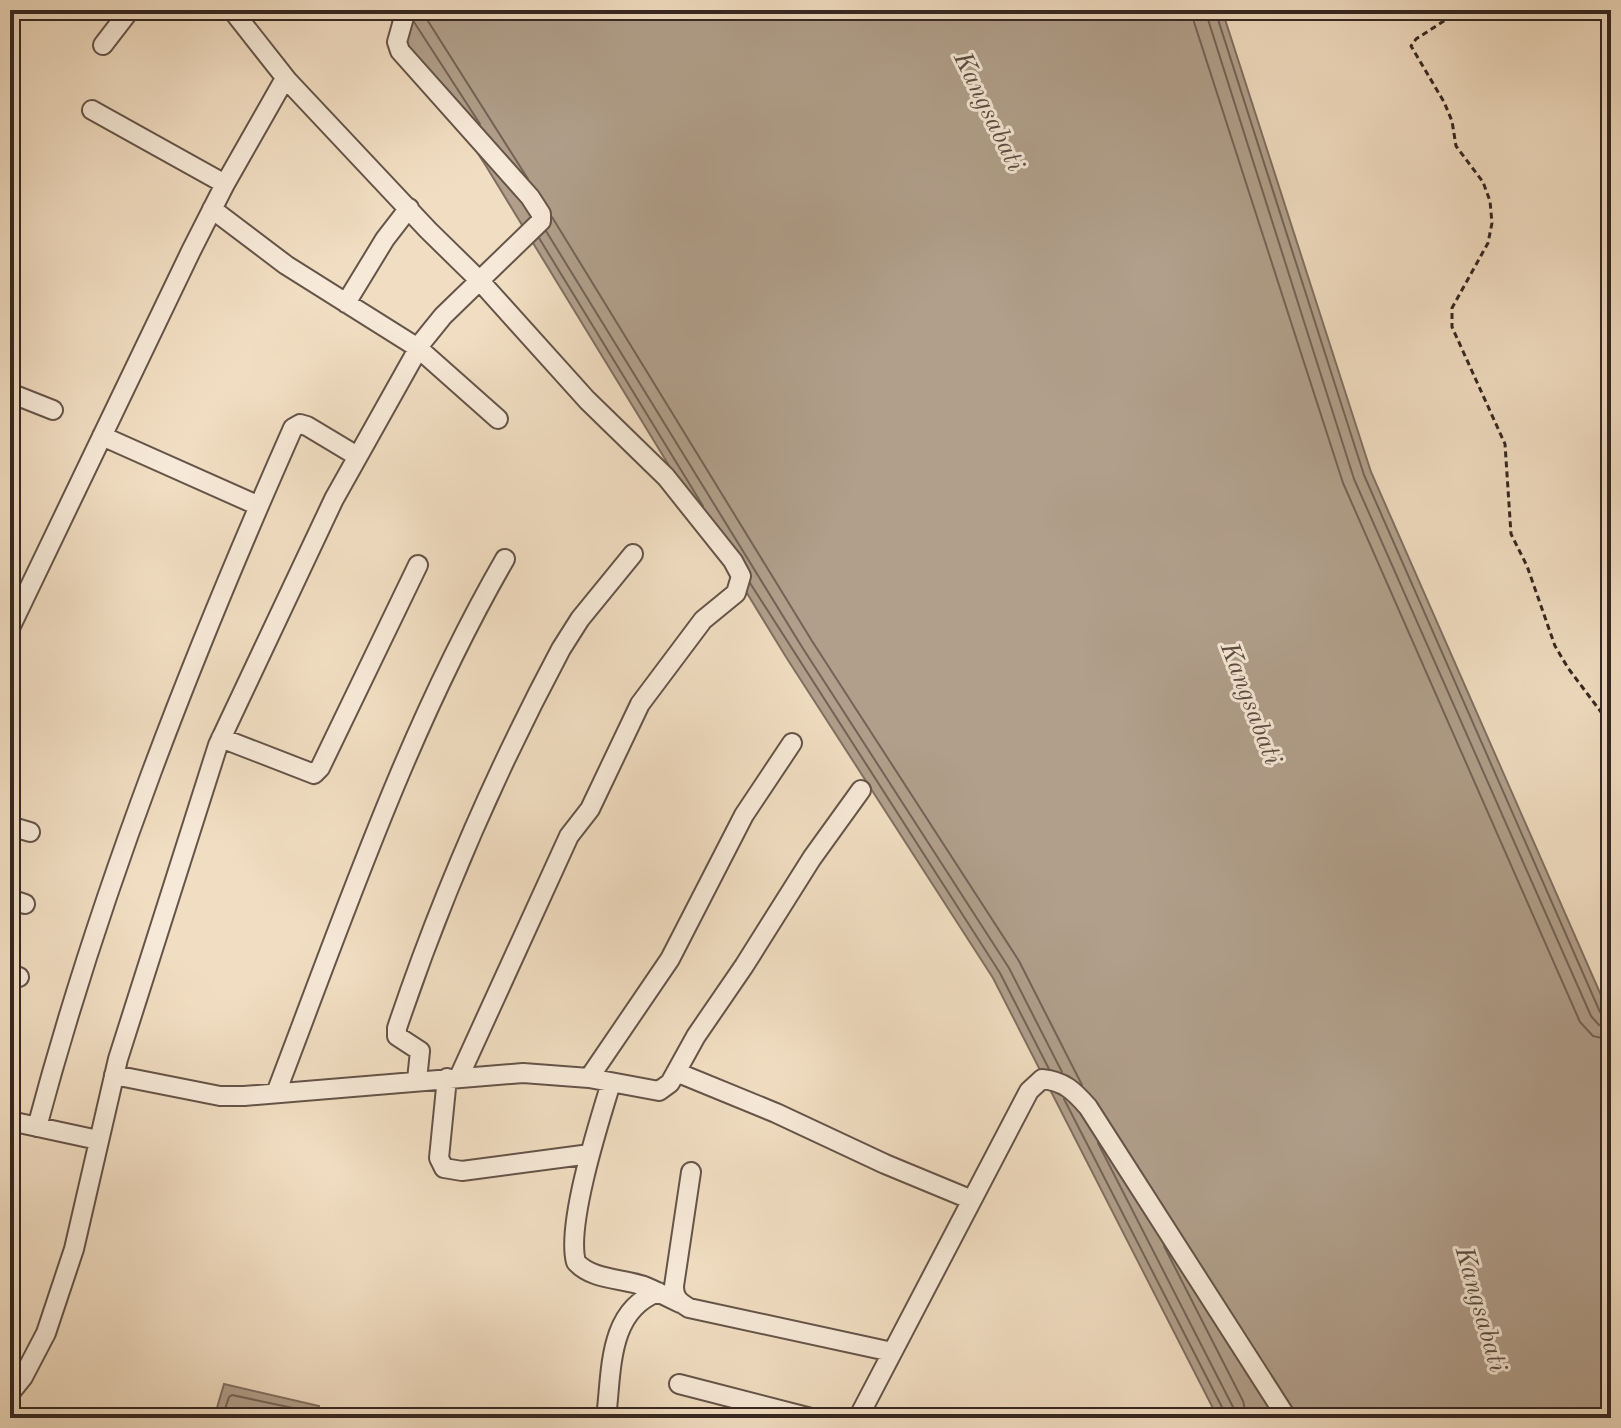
<svg xmlns="http://www.w3.org/2000/svg" width="1621" height="1428" font-family="'Old Standard TT',serif">
<rect width="100%" height="100%" fill="#f1ddc1"/>
<filter id="stains"><feTurbulence type="fractalNoise" baseFrequency=".0025" numOctaves="4"/><feColorMatrix values="0 0 0 0 .2 0 0 0 0 .09 0 0 0 0 .02 0 0 0 .5 -.17"/></filter>
<radialGradient id="worn" r=".72"><stop offset=".6" stop-color="#630" stop-opacity="0"/><stop offset="1" stop-color="#630" stop-opacity=".3"/></radialGradient>
<path fill="#b19f8b" stroke="#806f61" stroke-width="2" d="M 385,10 L 1222,10 L 1371,472 L 1611,1018 L 1611,1418 L 1218,1418 L 993,978 L 786,657 L 486,166 Z
M 224,1384 L 319,1406 L 317,1418 L 214,1418 Z"/>
<g fill="none" stroke-linecap="round" stroke-linejoin="round">
<path stroke="#746356" stroke-width="2" d="M 421,10 L 528,179
M 1193,10 L 1194,22 L 1343,483 L 1580,1022 L 1593,1036 L 1611,1040
M 1205,10 L 1354,479 L 1591,1016 L 1599,1025 L 1611,1028
M 1215,10 L 1364,475 L 1600,1012 L 1604,1017 L 1611,1018
M 414,22 L 480,124
M 552,217 L 812,641 L 1019,961 L 1082,1085
M 546,231 L 802,647 L 1009,968 L 1062,1072
M 539,238 L 703,506
M 750,583 L 1000,973 L 1049,1069
M 1064,1099 L 1224,1411 L 1224,1418
M 1098,1143 L 1233,1407 L 1235,1418
M 1164,1246 L 1243,1401 L 1247,1418
M 222,1418 L 229,1397 L 232,1395 L 307,1411 L 310,1418"/>
<defs>
<path id="street" d="M 232,10 L 288,81
M 103,45 L 130,10
M 92,110 L 225,184
M 212,209 L 286,265 L 418,348 L 498,419
M 346,303 L 385,239 L 409,208
M 10,393 L 53,410
M 102,436 L 259,506
M 10,628 L 191,251 L 225,184 L 283,82 L 288,81 L 428,230 L 479,280 L 587,400 L 666,477 L 733,561 L 741,576 L 736,593 L 703,620 L 640,704 L 590,809 L 569,836 L 459,1077
M 221,738 L 314,774 L 320,768 L 418,565
M 10,826 L 30,832
M 10,899 L 25,904
M 10,974 L 19,977
M 676,1072 L 776,1113 L 885,1164 L 972,1200
M 114,1075 L 220,1096 L 244,1096 L 523,1073 L 589,1078 L 659,1091 L 670,1083 L 696,1036 L 744,966 L 812,858 L 861,790
M 447,1078 L 439,1158 L 444,1168 L 462,1171 L 590,1154
M 589,1078 L 670,959 L 744,815 L 792,743
M 417,1080 L 420,1051 L 397,1036 L 397,1028 C 441,897 496,771 561,649 L 580,619 L 633,554
M 611,1083 C 599,1122 566,1225 576,1262 C 592,1280 621,1278 644,1286 C 656,1291 668,1297 680,1303
M 276,1093 C 345,913 408,727 505,559
M 10,1121 L 98,1140
M 37,1127 C 101,887 193,654 293,428 L 300,424 L 307,426 L 357,456
M 691,1172 L 674,1286 C 674,1298 679,1302 689,1308 L 892,1352
M 679,1384 L 811,1418
M 10,1393 L 23,1377 L 46,1333 L 74,1249 L 118,1059 L 218,745 L 334,499 L 422,342 L 443,316 L 541,221 L 541,214 L 530,197 L 400,51 L 397,42 L 406,10
M 606,1418 C 612,1372 607,1311 658,1292
M 858,1418 L 1029,1091 L 1042,1079 C 1064,1081 1074,1091 1088,1107 L 1287,1418"/>
</defs>
<use href="#street" stroke="#655449" stroke-width="22"/>
<path stroke="#362721" stroke-width="3" stroke-dasharray="6 4" stroke-linecap="butt" d="M 1461,10 L 1416,39 L 1411,46 L 1444,102 L 1452,121 L 1456,146 L 1483,182 L 1490,201 L 1492,223 L 1488,243 L 1452,308 L 1452,327 L 1505,444 L 1511,534 L 1527,566 L 1555,646 L 1568,668 L 1604,716 L 1611,806"/>
<use href="#street" stroke="#f6e9d7" stroke-width="18"/>
</g>
<g text-anchor="middle" stroke-width="6" stroke-linejoin="round" paint-order="stroke">
<g font-size="26" font-style="italic" fill="#5b4b41" stroke="#f6e9d7">
<text transform="translate(990 111) rotate(64)" y="9">Kangsabati</text>
<text transform="translate(1252 703) rotate(69)" y="9">Kangsabati</text>
<text transform="translate(1482 1309) rotate(74)" y="9">Kangsabati</text>
</g>
</g>
<rect width="1621" height="1428" fill="none" stroke="#f1ddc1" stroke-width="40"/>
<rect x="12" y="12" width="1597" height="1404" fill="none" stroke="#362721" stroke-width="4"/>
<rect x="20" y="20" width="1581" height="1388" fill="none" stroke="#362721" stroke-width="2"/>
<rect width="100%" height="100%" filter="url(#stains)"/>
<rect width="100%" height="100%" fill="url(#worn)"/>
</svg>
